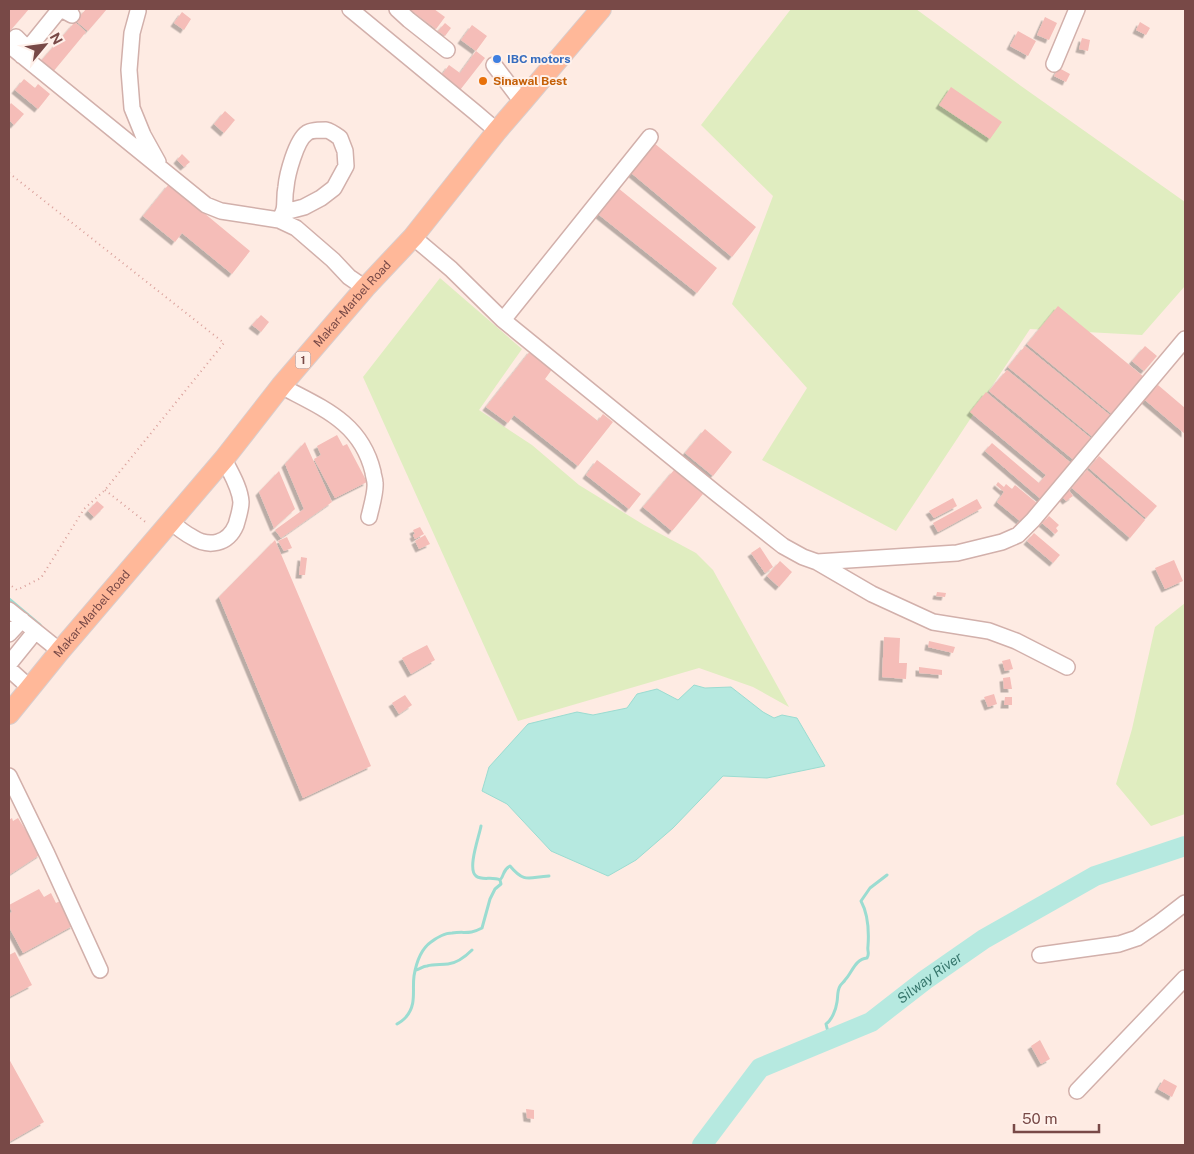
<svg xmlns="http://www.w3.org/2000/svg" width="1194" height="1154" font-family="'Public Sans',sans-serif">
<defs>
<filter id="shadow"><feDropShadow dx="-3.5" dy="3.5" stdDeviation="0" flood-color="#0004"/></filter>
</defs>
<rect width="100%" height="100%" fill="#feebe3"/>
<path fill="#e0edc0" d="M 791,9 L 916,9 L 1021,86 L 1185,202 L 1185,286 L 1142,335 L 1030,329 L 896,531 L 762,460 L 807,388 L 732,304 L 773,196 L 701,125 Z
M 440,278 L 522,349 L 479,410 L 532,445 L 579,485 L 644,525 L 696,553 L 713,570 L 789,707 L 753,687 L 699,668 L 518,721 L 363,377 Z
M 1185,603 L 1185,814 L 1151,826 L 1116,784 L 1132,729 L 1155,627 Z"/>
<path fill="#b6e9e0" stroke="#9bdcd1" d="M 694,685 L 705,688 L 731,687 L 763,712 L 774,718 L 782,715 L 797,718 L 825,766 L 767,778 L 723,776 L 673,828 L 636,860 L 608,876 L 551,851 L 507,804 L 482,791 L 489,767 L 528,724 L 577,712 L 593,715 L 627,708 L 637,694 L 657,689 L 678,700 Z"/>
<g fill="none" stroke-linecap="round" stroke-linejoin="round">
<path stroke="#9bdcd1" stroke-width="3" d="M 9,599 L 40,625
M 500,880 C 505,875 502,870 510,866 C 525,884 529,877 549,876
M 416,970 C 420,969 423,966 427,966 C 434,964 441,965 448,964 C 457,963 466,956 472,950
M 397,1024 C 400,1022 404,1020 406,1017 C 417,1004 412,991 414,976 C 416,964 421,949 431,942 C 436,938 445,933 452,933 C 465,931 469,935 482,928 L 490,899 L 495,889 L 501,884 L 500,880 C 492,876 482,881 476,876 C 467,869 479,837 481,826
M 837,1044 L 828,1032 L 826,1024 C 832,1020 836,1009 837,1002 C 838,997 837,991 840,986 C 841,984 844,982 845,980 C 852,973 855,959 867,958 C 870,953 867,952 868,946 C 869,932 868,914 861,901 L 870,888 L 887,875"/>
<path stroke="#b6e9e0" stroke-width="20" id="s1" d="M 702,1145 L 760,1068 L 871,1022 L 925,980 L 984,939 L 1095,876 L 1185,846"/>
</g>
<path fill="#f5bdb8" filter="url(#shadow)" d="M 9,9 L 29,9 L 9,32 Z
M 86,9 L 107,9 L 88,31 L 76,21 Z
M 409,9 L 434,9 L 445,17 L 436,29 Z
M 182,12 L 191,19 L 184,30 L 174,23 Z
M 1045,17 L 1057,23 L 1049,40 L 1037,35 Z
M 75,22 L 86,32 L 52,73 L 40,62 Z
M 1140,22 L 1150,28 L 1146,35 L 1136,30 Z
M 445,23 L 451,28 L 445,36 L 438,31 Z
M 472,25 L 487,36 L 476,51 L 461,40 Z
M 1018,31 L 1036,41 L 1028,56 L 1010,46 Z
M 1082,38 L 1090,40 L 1088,51 L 1079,49 Z
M 476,51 L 485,58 L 460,90 L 441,76 L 449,65 L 460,73 Z
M 1059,68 L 1070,74 L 1066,82 L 1054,76 Z
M 24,79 L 35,88 L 38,84 L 50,94 L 38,109 L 15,90 Z
M 951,87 L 1002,122 L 990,139 L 939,105 Z
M 11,103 L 24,114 L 14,125 L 9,120 L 9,106 Z
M 225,111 L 235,120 L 224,133 L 214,124 Z
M 654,143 L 756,227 L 732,257 L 630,172 Z
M 182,154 L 190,162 L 184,167 L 177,160 Z
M 169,184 L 250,251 L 232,274 L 182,233 L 175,242 L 143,216 Z
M 618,188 L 717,268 L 697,293 L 598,214 Z
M 1058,306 L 1144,377 L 1113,415 L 1027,344 Z
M 261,315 L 269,322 L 261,332 L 252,325 Z
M 1025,346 L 1111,416 L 1094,438 L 1008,367 Z
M 1145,346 L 1157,356 L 1144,371 L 1132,361 Z
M 531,350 L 553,368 L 545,379 L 598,421 L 603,414 L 613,422 L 578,466 L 514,415 L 508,423 L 486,407 Z
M 1007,370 L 1092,439 L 1075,461 L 989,391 Z
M 1158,385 L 1185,408 L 1185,434 L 1145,400 Z
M 986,392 L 1072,464 L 1042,500 L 985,451 L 992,443 L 1039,483 L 1046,475 L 970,412 Z
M 705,429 L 732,452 L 713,476 L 685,453 Z
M 337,435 L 343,446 L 347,444 L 367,482 L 335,498 L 314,459 L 321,455 L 317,446 Z
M 305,442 L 332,502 L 281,538 L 275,530 L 304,509 L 285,464 Z
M 1099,456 L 1157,506 L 1146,518 L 1089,468 Z
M 597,460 L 641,494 L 629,509 L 586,475 Z
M 674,470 L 703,494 L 672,531 L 643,507 Z
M 1087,470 L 1145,520 L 1130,538 L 1072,488 Z
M 279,471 L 295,509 L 274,528 L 259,492 Z
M 998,482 L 1004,487 L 1006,484 L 1012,489 L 1015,485 L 1038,504 L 1025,521 L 1022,518 L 1020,521 L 997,502 L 1004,492 L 996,485 Z
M 1068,489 L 1073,496 L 1066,501 L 1061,495 Z
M 953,498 L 957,506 L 934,518 L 929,511 Z
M 977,499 L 982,508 L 938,532 L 933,523 Z
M 97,501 L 104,507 L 94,517 L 88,511 Z
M 1049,516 L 1059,525 L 1056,528 L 1058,531 L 1055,534 L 1042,523 Z
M 420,527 L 424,534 L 415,539 L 413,535 L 415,534 L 413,530 Z
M 1034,533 L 1060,555 L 1053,563 L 1027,541 Z
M 425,535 L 430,544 L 419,549 L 415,541 Z
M 287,537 L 292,548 L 284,551 L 278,541 Z
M 275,540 L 371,766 L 303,798 L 219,597 Z
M 760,547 L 773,567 L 765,573 L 751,553 Z
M 301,557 L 307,558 L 305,575 L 299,575 Z
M 1174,560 L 1183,581 L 1165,589 L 1155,568 Z
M 780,561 L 792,572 L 779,587 L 767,576 Z
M 937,592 L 946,593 L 945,597 L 936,596 Z
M 884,637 L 900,638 L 899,663 L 907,663 L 906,679 L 882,677 Z
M 929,641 L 955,647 L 953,653 L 928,647 Z
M 427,645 L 435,660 L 411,674 L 402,658 Z
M 1010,659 L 1013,669 L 1005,671 L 1002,661 Z
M 919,667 L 942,670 L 942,675 L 919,673 Z
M 1010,677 L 1012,689 L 1004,689 L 1003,678 Z
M 994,694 L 997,704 L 988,707 L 984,697 Z
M 405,695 L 412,705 L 399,714 L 392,703 Z
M 1005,697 L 1012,697 L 1012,705 L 1004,705 Z
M 12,818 L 13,821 L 18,818 L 41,854 L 9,875 L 9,820 Z
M 39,889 L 44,897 L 51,893 L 56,903 L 60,901 L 74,925 L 23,953 L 9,927 L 9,914 L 12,912 L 9,905 Z
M 15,952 L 32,985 L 9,997 L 9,955 Z
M 1040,1040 L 1050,1059 L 1041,1064 L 1031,1046 Z
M 9,1059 L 44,1122 L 9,1142 Z
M 1164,1079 L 1177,1086 L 1172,1097 L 1158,1089 Z
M 526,1109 L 534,1110 L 534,1119 L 527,1118 Z"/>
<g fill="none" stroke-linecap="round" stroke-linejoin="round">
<defs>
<path id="minor" d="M 61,9 L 72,15
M 350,9 L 476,113 L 497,131
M 397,9 L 409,20 L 447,50
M 138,11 L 132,33 L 129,70 L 132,108 L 143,135 L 158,162
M 16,37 L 28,49
M 9,45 L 206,205 L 221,211 L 279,220 L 296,228 L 333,260 L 349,277 L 365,288
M 22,56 L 60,9
M 1054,64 L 1077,9
M 494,65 L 522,102
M 279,220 C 288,207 283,202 286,187 C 287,175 296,140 307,133 C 310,130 322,130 326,130 C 331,131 336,135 340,138 L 345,151 L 346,166 L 334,188 L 321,198 L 304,207 L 285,212
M 413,237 L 451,269 L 503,320 L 717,494 L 783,546 L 803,557 L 817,562 L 957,553 L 1002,542 L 1018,535 L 1033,520 L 1185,339
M 503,320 L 650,137
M 281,386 C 322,408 361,422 373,472 C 373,475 375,479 375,483 C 376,492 371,508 369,517
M 170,521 C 177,527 184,533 192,537 C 209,548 228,544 236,525 C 238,518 241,509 241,502 C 240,487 230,472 224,459
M 817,562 L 872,594 L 933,622 L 989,631 L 1016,641 L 1067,667
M 9,610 L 60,651
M 9,634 L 22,620
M 9,664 L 30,638
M 9,669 L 30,688
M 9,776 L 47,854 L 100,970
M 1040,955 L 1119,944 L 1137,938 L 1159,923 L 1185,903
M 1077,1091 L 1185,978"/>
<g id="major">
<path id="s2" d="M 9,714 L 60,651 L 224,459 L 281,386 L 365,288 L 413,237 L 497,131 L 522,102 L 601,9"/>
</g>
</defs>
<use href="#minor" stroke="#d2b0ab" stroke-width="18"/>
<use href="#major" stroke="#d9cccb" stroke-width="22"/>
<path stroke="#daa09b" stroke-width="2" stroke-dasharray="1 4" stroke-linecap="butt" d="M 9,173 L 224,343 L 105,490 L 84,509 L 41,578 L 17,590 L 9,584
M 105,490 L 148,524"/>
<use href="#minor" stroke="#fff" stroke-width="15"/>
<use href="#major" stroke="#ffb899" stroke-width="20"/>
</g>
<circle fill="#3f7fe0" stroke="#fff1eb" stroke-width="2" cx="497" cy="59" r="5"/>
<circle fill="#e8710a" stroke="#fff1eb" stroke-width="2" cx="483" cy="81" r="5"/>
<g text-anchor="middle" stroke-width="4" stroke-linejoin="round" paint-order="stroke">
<rect fill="#fff1eb" stroke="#a07b78" stroke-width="1" x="295.5" y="351.5" width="15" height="17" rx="4"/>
<g font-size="11" font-weight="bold" fill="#784947">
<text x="303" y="364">1</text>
</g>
<g font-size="12" font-weight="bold" fill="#366cbe" stroke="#fff1eb" text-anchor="start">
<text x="507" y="63">IBC motors</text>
</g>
<g font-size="12" font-weight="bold" fill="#c56008" stroke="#fff1eb" text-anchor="start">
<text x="493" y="85">Sinawal Best</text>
</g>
<g font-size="12" fill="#784947" stroke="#fff1eb">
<text dy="4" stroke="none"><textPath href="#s2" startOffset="535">Makar-Marbel Road</textPath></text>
<text dy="4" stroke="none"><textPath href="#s2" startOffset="130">Makar-Marbel Road</textPath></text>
</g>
<g font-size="14" font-style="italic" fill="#37776d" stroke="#fff1eb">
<text dy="5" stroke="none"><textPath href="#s1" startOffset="290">Silway River</textPath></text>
</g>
</g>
<rect width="1194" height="1154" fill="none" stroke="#784947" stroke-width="20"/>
<g transform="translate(45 45) rotate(61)" stroke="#fff1eb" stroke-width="4" paint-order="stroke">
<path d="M0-4L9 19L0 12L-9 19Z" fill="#784947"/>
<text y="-8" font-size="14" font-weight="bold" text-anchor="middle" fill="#784947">N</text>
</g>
<path d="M1014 1124v8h85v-8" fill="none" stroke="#784947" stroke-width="2.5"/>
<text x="1022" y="1124" font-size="15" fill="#784947" stroke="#fff1eb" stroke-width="4" paint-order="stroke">50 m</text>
</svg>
